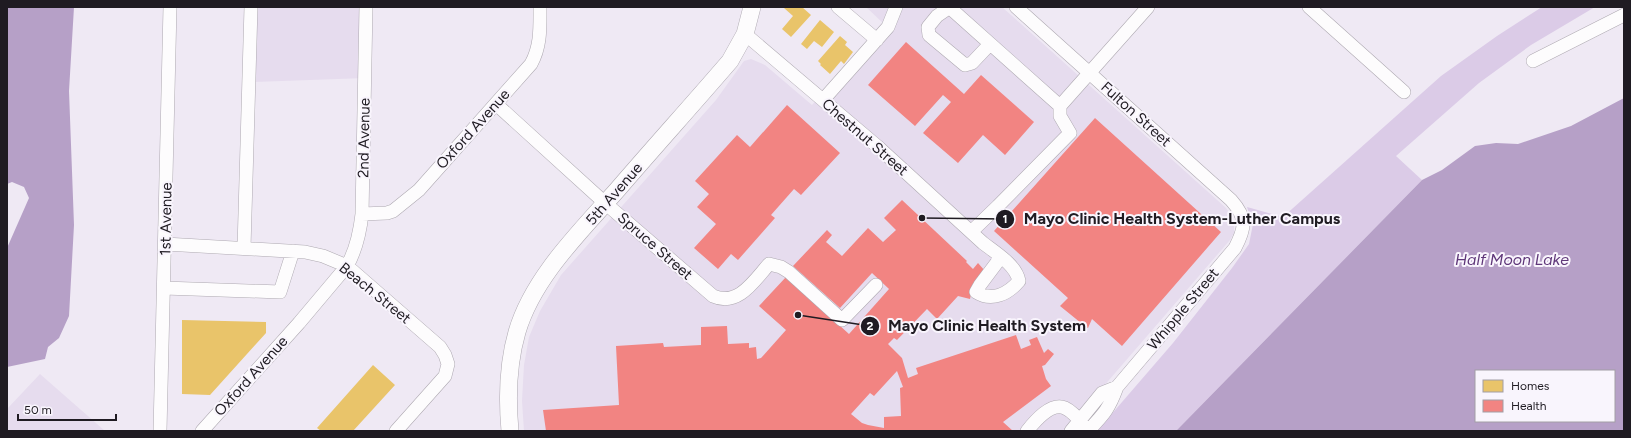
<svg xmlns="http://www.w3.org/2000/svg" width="1631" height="438" font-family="Figtree,sans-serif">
<rect width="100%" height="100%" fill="#efe9f4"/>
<path fill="#e6dcee" d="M 251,7 L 366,7 L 366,78 L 251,82 Z
M 866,7 L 1002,7 L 1226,208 L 1230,214 L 1234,222 L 1234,233 L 1230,240 L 1065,431 L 524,431 L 522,401 L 524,365 L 529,337 L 540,311 L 561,275 L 716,100 L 744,61 L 751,59 L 765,65 L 812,105 L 884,24 Z
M 40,374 L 105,431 L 7,431 L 7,409 Z"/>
<path fill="#dbcbe7" d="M 1542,7 L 1595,7 L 1531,45 L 1479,83 L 1396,156 L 1422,180 L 1176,431 L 1097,431 L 1173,343 L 1232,268 L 1249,244 L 1253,224 L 1247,207 L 1283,217 L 1441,76 L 1497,36 Z"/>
<path fill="#b6a0c7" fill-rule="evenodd" d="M 7,7 L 74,7 L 69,91 L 74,225 L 69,316 L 59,338 L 48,347 L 45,359 L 7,367 L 7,248 L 29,198 L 24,187 L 12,182 L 7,184 Z
M 1624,98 L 1624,431 L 1176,431 L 1422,180 L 1442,170 L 1475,146 L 1496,143 L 1518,144 L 1571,126 ZM 1476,371 L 1614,371 L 1614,421 L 1476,421 Z"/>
<path fill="#e9c46a" d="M 785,7 L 802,7 L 811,15 L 791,37 L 782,29 L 793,16 L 784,8 Z
M 820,20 L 834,32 L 822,47 L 814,41 L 807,49 L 801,44 Z
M 840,36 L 847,42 L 845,45 L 853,52 L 844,64 L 841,61 L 830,74 L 820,65 L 821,64 L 818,61 Z
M 182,320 L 266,322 L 266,333 L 210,395 L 182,394 Z
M 373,365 L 395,385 L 353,431 L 321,431 L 317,428 Z"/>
<path fill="#f28482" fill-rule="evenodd" d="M 906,42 L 964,94 L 981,75 L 1034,122 L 1005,155 L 983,135 L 958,163 L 923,133 L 951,102 L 943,95 L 915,126 L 868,85 Z
M 787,105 L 840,153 L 801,195 L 794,189 L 771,215 L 775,218 L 738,260 L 731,254 L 718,269 L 694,248 L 716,224 L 697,207 L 709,194 L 695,181 L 737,135 L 750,147 Z
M 1095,118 L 1221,232 L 1122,346 L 1092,319 L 1088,328 L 1081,325 L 1081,323 L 1060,306 L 1068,298 L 994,231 Z
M 902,200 L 967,261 L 966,262 L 973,269 L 978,263 L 985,271 L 973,284 L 970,299 L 958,296 L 937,319 L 927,309 L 897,340 L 894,338 L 888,344 L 902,358 L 908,378 L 918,374 L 916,368 L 1016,335 L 1021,349 L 1031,345 L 1029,340 L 1037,337 L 1044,353 L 1048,349 L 1054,354 L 1045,365 L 1042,366 L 1046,379 L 1051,386 L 1003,422 L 1013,431 L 546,431 L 543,410 L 619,405 L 616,346 L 663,343 L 664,347 L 701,345 L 701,327 L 727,326 L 728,344 L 749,343 L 749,348 L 756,347 L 757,359 L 761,358 L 786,330 L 759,306 L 786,277 L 849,334 L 889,289 L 872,273 L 840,308 L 793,266 L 827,230 L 832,235 L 826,242 L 842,256 L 868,228 L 883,242 L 896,230 L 884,218 ZM 897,371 L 903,387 L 900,388 L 901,416 L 884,417 L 884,428 L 868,425 L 862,423 L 851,414 L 870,393 L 874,396 Z"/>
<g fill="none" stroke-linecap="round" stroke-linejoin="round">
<defs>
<path id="minor" d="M 838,7 L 877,40
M 949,7 L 1060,106
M 950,7 L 937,16 L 928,27 L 929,35 L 965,65 L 972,63 L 990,44
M 1016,7 L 1231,200 C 1247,218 1246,227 1235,248 L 1117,387 C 1109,409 1104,414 1088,431
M 1309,7 L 1404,92
M 745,34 L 877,146 L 983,243 C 996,253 1016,265 1019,281 C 1008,294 992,302 976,292 L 980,285 L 1001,257
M 1533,61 L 1624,15
M 823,100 L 888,27 L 896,7
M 496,104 L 605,203 L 713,296 C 738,307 754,281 769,264 L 781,267 L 789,272 L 842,320 L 876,285
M 362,214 L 387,213 L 393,211 L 419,190 L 531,64 C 541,46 540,28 540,7
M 971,232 L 998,206 L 1070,133 L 1060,116 L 1060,106 L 1148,7
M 165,244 L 305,252 L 323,256 L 347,266 L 440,347 L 445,355 L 448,364 L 445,376 L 396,431
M 244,248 L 251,7
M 164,288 L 280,292 L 293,251
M 160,431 L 170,7
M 202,431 L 299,323 L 347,266 C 356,250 360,232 362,214 L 366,7
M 1027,431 C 1035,421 1051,402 1065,408 C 1074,412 1082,423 1088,430
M 1071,431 L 1102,393 L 1117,387"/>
<path id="major" d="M 510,431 C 507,398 508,363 517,332 C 533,277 581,231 618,189 C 655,146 693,104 730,61 L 745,34 L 752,7"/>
</defs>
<use href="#minor" stroke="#aea9b1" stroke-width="14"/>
<use href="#major" stroke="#aea9b1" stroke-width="18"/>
<use href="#minor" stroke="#fdfcfd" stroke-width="13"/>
<use href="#major" stroke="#fdfcfd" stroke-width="17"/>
</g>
<g text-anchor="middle" stroke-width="4" stroke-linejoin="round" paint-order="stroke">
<g font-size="15" fill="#1f1b22" stroke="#f9f5fd">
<text transform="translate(1136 114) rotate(42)" y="5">Fulton Street</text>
<text transform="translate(473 129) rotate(-48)" y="5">Oxford Avenue</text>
<text transform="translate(865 137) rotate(41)" y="5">Chestnut Street</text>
<text transform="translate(364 138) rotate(-89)" y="5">2nd Avenue</text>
<text transform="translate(614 194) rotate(-49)" y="5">5th Avenue</text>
<text transform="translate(166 219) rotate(-89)" y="5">1st Avenue</text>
<text transform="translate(655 246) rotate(41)" y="5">Spruce Street</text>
<text transform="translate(375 293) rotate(39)" y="5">Beach Street</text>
<text transform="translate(1183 309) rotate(-50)" y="5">Whipple Street</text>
<text transform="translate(251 376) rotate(-48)" y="5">Oxford Avenue</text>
</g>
<g font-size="16" font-style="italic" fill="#5f3779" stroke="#f9f5fd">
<text x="1512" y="265">Half Moon Lake</text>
</g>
</g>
<path fill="none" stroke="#1f1b22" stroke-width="1.5" d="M922 218L1005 219M798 315L870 326"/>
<g fill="#1f1b22" stroke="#f9f5fd" stroke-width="1.5">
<circle cx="922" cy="218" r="4"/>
<circle cx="798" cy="315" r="4"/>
<circle cx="1005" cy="219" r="10"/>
<circle cx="870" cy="326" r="10"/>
</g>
<g font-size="12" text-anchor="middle" font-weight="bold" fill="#fff">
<text x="1005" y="223">1</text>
<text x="870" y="330">2</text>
</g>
<g font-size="16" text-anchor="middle" font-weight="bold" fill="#1f1b22" stroke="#f9f5fd" stroke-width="4" stroke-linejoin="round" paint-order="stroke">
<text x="1182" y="224">Mayo Clinic Health System-Luther Campus</text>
<text x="987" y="331">Mayo Clinic Health System</text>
</g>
<rect width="1631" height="438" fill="none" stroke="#1f1b22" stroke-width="16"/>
<rect x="1475" y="370" width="140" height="52" fill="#f9f5fd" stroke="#a29ea5"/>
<rect x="1483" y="380" width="20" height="12" fill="#e9c46a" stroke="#a29ea5"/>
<text x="1511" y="390" font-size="12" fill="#1f1b22">Homes</text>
<rect x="1483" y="400" width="20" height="12" fill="#f28482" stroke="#a29ea5"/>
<text x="1511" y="410" font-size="12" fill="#1f1b22">Health</text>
<path d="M18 414v6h98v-6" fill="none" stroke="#1f1b22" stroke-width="2"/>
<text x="24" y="414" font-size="12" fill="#1f1b22" stroke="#f9f5fd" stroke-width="3" paint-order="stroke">50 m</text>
</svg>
